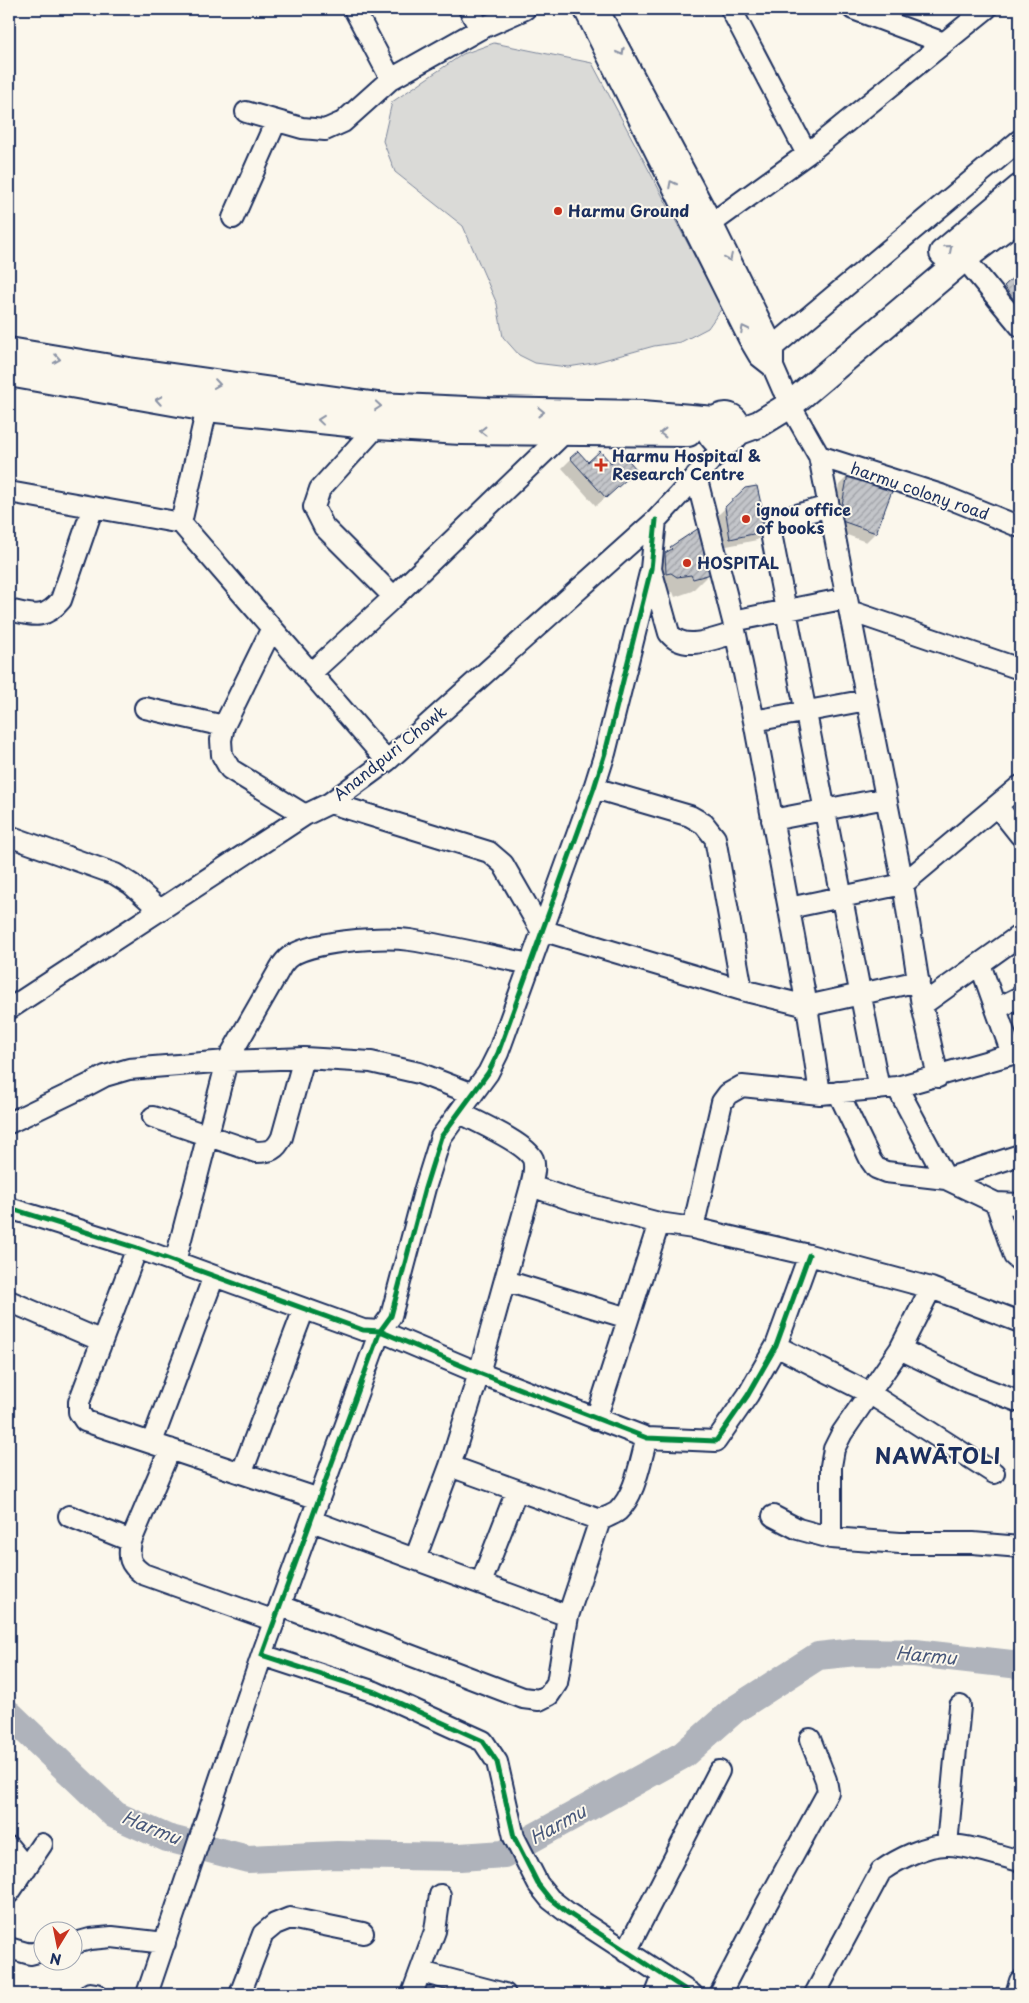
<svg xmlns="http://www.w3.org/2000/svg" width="1029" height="2003" font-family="'Playpen Sans',sans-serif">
<defs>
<pattern id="building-hatch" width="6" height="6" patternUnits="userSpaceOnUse" patternTransform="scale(1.25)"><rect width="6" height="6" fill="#c3c5c9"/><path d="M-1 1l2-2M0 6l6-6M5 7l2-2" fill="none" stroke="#9ea0a6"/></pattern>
</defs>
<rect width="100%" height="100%" fill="#fbf7ec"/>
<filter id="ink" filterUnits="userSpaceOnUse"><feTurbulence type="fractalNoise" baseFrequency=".02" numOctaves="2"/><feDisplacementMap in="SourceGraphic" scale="10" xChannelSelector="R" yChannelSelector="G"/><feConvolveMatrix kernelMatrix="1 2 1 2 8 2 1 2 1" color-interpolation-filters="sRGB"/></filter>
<g filter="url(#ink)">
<path fill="#dadad7" stroke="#7a849a" d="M 494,43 L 592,63 L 722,308 L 708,328 L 681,342 L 654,346 L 593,363 L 568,367 L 535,363 L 519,355 L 503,337 L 497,304 L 463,226 L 395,172 L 383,141 L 392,102 L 463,54 Z"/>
<path fill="#0003" d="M 1020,273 L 1020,328 L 996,296 Z
M 571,459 L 588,464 L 627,479 L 596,506 L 562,468 Z
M 848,476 L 891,491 L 875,533 L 866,542 L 831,529 L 839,485 Z
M 745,489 L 766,531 L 757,540 L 722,547 L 716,517 Z
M 671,548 L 710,573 L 692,591 L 675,597 L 673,592 L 658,595 L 653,566 Z"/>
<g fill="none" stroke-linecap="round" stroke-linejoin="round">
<path stroke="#afb3bb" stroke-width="28" d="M 9,1714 L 115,1815 L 167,1838 L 248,1859 L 337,1855 L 460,1857 L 504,1854 L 683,1755 L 734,1710 L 818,1656 L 856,1652 L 915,1653 L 1020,1665"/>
</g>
<path fill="url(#building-hatch)" stroke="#1b2f5e" d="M 1020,271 L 1020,308 L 1004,286 Z
M 578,451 L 588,462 L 600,451 L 611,463 L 622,453 L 637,470 L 606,498 L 570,458 Z
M 848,474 L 892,491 L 876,533 L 839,520 Z
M 757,486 L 767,531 L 730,539 L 725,507 L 745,488 Z
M 699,528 L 711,574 L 693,579 L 691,575 L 677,577 L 671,573 L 666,574 L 665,553 L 672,549 L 670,547 Z"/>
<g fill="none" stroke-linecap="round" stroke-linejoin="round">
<defs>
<path id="minor" d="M 354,9 L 391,79
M 469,9 L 480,29
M 584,9 L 749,339 L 759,356 L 773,367
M 598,9 L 712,223 L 773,347 L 773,367 L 783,390
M 731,9 L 807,154
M 853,9 L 944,43
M 246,112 L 302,128 L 325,130 L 343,122 L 391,79 L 480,29 L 525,9
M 233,218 L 276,121
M 712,223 L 807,154 L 986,9
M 964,258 L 1020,326
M 763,354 L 773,347 L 1020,140
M 790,405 L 819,456 L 903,884 L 922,1005 L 938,1077
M 377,426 L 320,489 L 314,507 L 324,527 L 394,597
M 819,456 L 941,495 L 1020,527
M 696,476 L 733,621 L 754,721 L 807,1006 L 820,1094
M 9,492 L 181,523 L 387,761
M 829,506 L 775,521 L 771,533 L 879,1089
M 181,523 L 207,408
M 651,569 L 669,633 C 684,653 715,638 735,633
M 9,610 C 32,615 44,621 61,600 L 93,507
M 850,611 L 1020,669
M 733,621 L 847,598
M 272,628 L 224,726 L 221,740 L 222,755 L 230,769 L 305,815
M 311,673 L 394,597 L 566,431
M 145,708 L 224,726
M 754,721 L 867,700
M 594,788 L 690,816 L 704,824 L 715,838 L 742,990
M 330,803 L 489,852 L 503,864 L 541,930 L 742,990 L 807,1006 L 919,981
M 997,806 L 1020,835
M 772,820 L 886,798
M 9,836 L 115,874 L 131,884 L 160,910
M 789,908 L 903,884 L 1020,786
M 980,964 L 1012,1054
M 922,1005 L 1020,935
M 9,1009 L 305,815 L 330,803 L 387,761 L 656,520 L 728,442
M 996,1009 L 1020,997
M 897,1087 L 946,1179 L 996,1203 L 1020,1204
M 838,1092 L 871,1161 L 876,1168 L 886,1172 L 946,1179 L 1020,1155
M 460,1113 C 477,1122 526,1143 533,1159 C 536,1168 533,1177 531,1186 L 572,1200 L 659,1223 L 693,1228 L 809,1255 L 931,1288 L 1020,1322
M 153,1117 L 256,1152 C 270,1152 276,1150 282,1137 L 304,1058
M 9,1123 L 88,1085 L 105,1076 L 129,1069 L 227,1061 L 304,1058 L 371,1062 L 419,1073 L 473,1094
M 996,1203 L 1014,1256 L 1020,1261
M 9,1208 L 137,1248 L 363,1330 L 380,1331 L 391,1316 L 425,1188 L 441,1137 L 488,1073 L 498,1053 L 594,788 L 605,753 L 651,569 L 656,520
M 693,1228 L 722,1102 L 728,1094 L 742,1086 L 820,1094 L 897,1087 L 1020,1052
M 137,1248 L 79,1402 L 79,1412 L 85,1421 L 319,1499
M 175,1262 L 227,1061 L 278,972 C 280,968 283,963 287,959 C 306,941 383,936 410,940 C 450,946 490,956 530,964
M 506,1281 L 628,1318
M 9,1301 L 102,1341
M 776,1346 L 869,1393 L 994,1473
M 900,1349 L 970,1383 L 1020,1402
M 596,1419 L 659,1223
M 152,1442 L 214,1276
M 170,1449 L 131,1541 C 128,1558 129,1564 143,1574 L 275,1621
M 450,1466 L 600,1520
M 242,1472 L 304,1309
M 69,1516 L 131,1541
M 773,1516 L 798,1529 L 831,1538 L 900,1543 L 973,1543 L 1020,1547
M 312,1521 L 568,1616
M 831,1538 L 831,1466 L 834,1449 L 842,1433 L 900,1349 L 931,1288
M 415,1559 L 450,1466 L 479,1373 L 531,1186
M 481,1583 L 517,1490
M 281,1606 L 523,1698 L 539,1700 L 549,1695 L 557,1683 L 568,1616 L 600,1520 C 606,1517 613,1515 618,1511 C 636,1494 640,1461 647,1438
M 947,1845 L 960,1706
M 9,1847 L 26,1868
M 9,1893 L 42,1844
M 72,1944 L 90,1939 L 112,1937 L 165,1943
M 9,1948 L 30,1954 L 42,1951
M 626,1952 L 719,1771
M 421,1972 L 505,1994
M 90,1993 L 96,1994
M 147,1994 L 262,1655
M 240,1994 L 263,1934 L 275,1924 L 290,1918 L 363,1933
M 412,1994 L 435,1931 L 440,1895
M 656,1994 L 663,1976
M 692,1994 L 568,1913 L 550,1899 L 538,1884 L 514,1837 L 497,1762 L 483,1741 L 375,1692 L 262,1655 L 380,1331 L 479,1373 L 647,1438 L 716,1441 L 748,1395 L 776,1346 L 809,1255
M 720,1994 L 765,1907 L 828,1792 L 826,1780 L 810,1739
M 815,1994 L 881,1871 C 898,1859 927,1844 949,1845 C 972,1846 997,1855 1020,1861
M 1016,1994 L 1020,1981"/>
<path id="major" d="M 943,253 L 1020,188
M 9,351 L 129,371 L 378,406 L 488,411 L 642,414 L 715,420
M 9,373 L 207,408 L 377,426 L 461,431 L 688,433
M 737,432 C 738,401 697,422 715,439 C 723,447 733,440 737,432 L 759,424 L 790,405 L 964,258 L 1020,216"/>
</defs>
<use href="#minor" stroke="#1b2f5e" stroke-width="24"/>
<use href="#major" stroke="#1b2f5e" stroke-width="30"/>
<use href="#minor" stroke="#fbf7ec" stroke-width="20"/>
<use href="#major" stroke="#fbf7ec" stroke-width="26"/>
<defs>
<path id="cycleway" d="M 9,1208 L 137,1248 L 363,1330 L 380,1331 L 391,1316 L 425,1188 L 441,1137 L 488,1073 L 498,1053 L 594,788 L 605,753 L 651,569 L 656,520
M 692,1994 L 568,1913 L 550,1899 L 538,1884 L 514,1837 L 497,1762 L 483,1741 L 375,1692 L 262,1655 L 380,1331 L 479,1373 L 647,1438 L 716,1441 L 748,1395 L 776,1346 L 809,1255"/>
</defs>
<use href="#cycleway" stroke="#fbf7ec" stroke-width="8"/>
<use href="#cycleway" stroke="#00873e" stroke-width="5"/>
</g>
<defs><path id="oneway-chevron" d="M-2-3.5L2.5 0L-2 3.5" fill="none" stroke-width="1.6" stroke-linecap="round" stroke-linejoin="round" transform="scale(1.25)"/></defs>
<g stroke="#8b93a5">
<use href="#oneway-chevron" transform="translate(621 52) rotate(62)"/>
<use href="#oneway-chevron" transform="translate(672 184) rotate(-117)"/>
<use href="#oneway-chevron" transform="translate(949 248) rotate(-41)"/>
<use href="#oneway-chevron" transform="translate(729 258) rotate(64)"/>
<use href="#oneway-chevron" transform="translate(744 329) rotate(-117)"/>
<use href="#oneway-chevron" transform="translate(57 359) rotate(9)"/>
<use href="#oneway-chevron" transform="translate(217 384) rotate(8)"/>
<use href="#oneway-chevron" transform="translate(159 400) rotate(-170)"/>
<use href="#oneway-chevron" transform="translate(378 406) rotate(5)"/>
<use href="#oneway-chevron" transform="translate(541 412) rotate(1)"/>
<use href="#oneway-chevron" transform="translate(321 420) rotate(-174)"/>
<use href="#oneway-chevron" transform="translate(483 431) rotate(-180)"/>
<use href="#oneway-chevron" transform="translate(663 433) rotate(180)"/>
</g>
</g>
<g fill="#c8321e" stroke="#fbf7ec" stroke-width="2">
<circle cx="558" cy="211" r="5"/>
<path d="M598.5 457.5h5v5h5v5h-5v5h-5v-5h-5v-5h5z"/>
<circle cx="746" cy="519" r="5"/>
<circle cx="687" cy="563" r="5"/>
</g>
<g text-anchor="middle" stroke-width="4" stroke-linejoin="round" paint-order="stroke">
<g font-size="16" font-weight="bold" fill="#1b2f5e" stroke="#fbf7ec" text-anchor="start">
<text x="568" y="217">Harmu Ground</text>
<text x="612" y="462">Harmu Hospital &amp;<tspan x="612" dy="18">Research Centre</tspan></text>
<text x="756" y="516">ignou office<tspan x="756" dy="18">of books</tspan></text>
<text x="697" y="569">HOSPITAL</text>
</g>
<g font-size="16" fill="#1b2f5e" stroke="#fbf7ec">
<text transform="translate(920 491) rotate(19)" y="6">harmu colony road</text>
<text transform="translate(390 753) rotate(-39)" y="6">Anandpuri Chowk</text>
</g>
<g font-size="18" font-style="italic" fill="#47577a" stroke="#fbf7ec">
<text transform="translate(926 1656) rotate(5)" y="6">Harmu</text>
<text transform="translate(558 1825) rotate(-29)" y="6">Harmu</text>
<text transform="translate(151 1828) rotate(22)" y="6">Harmu</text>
</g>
<g font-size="21" font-weight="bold" letter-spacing="1" fill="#1b2f5e" stroke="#fbf7ec">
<text x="938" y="1464">NAWĀTOLI</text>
</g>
</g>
<rect width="1029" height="2003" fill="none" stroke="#fbf7ec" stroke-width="30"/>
<rect x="15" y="15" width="999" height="1973" fill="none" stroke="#1b2f5e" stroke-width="2" filter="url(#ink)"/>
<g transform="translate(58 1946) rotate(190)"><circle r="24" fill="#fbf7ec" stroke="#a1a7b3"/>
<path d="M0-4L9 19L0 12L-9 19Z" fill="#c8321e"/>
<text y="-8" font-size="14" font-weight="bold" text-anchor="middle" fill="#1b2f5e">N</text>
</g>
</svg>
